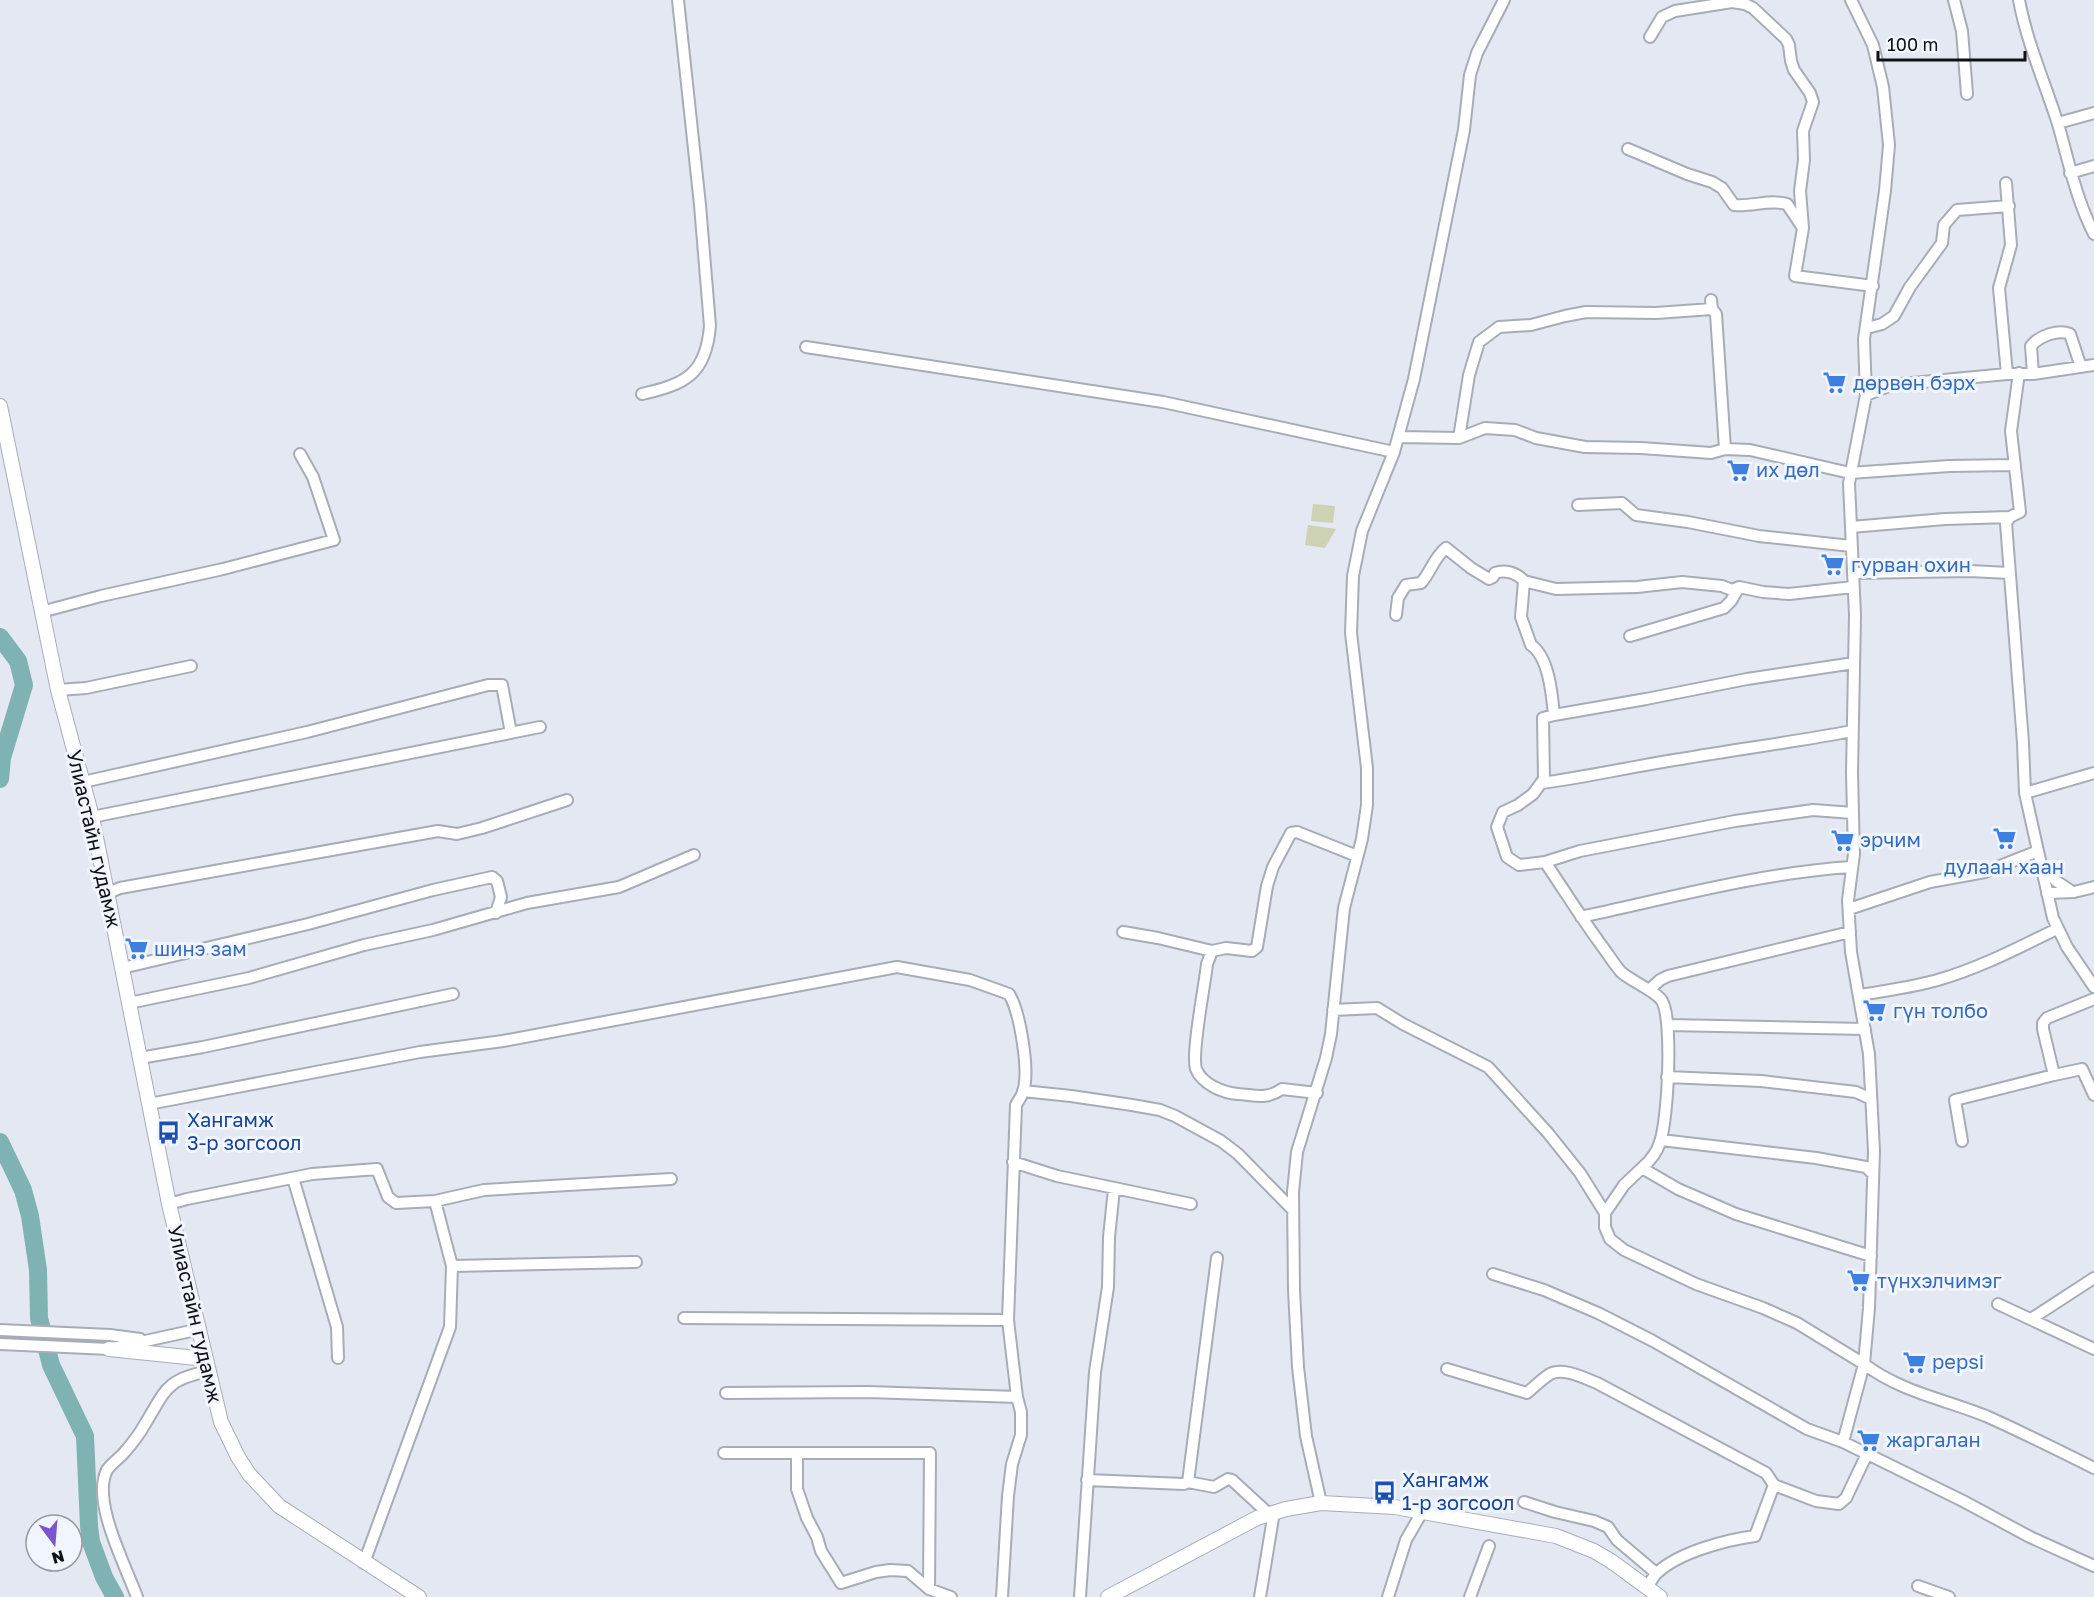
<svg xmlns="http://www.w3.org/2000/svg" width="2094" height="1597" font-family="'Golos Text',sans-serif">
<rect width="100%" height="100%" fill="#e3e8f2"/>
<path fill="#ced2b5" d="M 1313,504 L 1335,506 L 1333,523 L 1311,521 Z
M 1308,525 L 1336,529 L 1325,548 L 1305,545 Z"/>
<g fill="none" stroke-linecap="round" stroke-linejoin="round">
<path stroke="#7fb3b3" stroke-width="18" d="M 0,637 L 18,661 L 24,685 L 2,758 L 0,779
M 0,1142 L 23,1190 L 30,1216 L 38,1270 L 39,1318 L 51,1365 L 85,1436 L 89,1526 L 91,1542 L 104,1577 L 115,1597"/>
<defs>
<path id="minor" d="M 1851,0 L 1873,45 L 1883,87 L 1889,145 L 1885,191 L 1864,339 L 1866,395 L 1849,483 L 1855,615 L 1852,773 L 1854,854 L 1848,900 L 1851,952 L 1869,1054 L 1874,1151 L 1869,1308 L 1864,1364 C 1901,1392 1944,1399 1986,1416 C 2022,1432 2058,1450 2094,1468
M 1954,0 L 1962,31 L 1967,94
M 2019,0 C 2027,43 2045,83 2058,124 C 2069,162 2076,199 2094,234
M 1650,37 L 1662,17 L 1675,11 L 1732,2 L 1745,4 L 1753,8 L 1786,39 L 1789,45 L 1791,61 L 1794,70 L 1810,93 L 1813,102 L 1803,131 L 1804,160 L 1800,191 L 1803,228
M 2058,123 L 2094,113
M 1628,149 L 1687,174 L 1712,182 L 1722,188 L 1734,205 C 1752,207 1769,199 1787,204 L 1803,228 L 1795,276 L 1873,286
M 2070,173 L 2094,166
M 2006,183 L 2011,245 L 1999,288 L 2007,374
M 1711,300 L 1712,309 L 1716,314 L 1725,449
M 1867,328 L 1882,324 L 1894,316 L 1910,287 L 1942,243 L 1944,225 L 1957,210 L 2009,206
M 806,347 L 1163,402 L 1394,452
M 2019,373 L 2011,431 L 2020,512 L 2010,517 L 2006,523 L 2023,743 L 2025,793 L 2053,918 L 2067,947 L 2094,987
M 2033,374 L 2031,346 C 2039,336 2058,329 2070,334 L 2081,367
M 642,394 C 686,384 706,374 710,326 L 700,205 L 678,0
M 1866,395 L 1891,385 L 2007,374 L 2033,374 L 2094,365
M 1399,437 L 1459,438 L 1485,428 L 1515,430 L 1536,438 L 1585,447 L 1641,448 L 1711,453 L 1725,449 L 1750,450 L 1850,473 L 1949,466 L 2014,465
M 1459,438 L 1469,375 L 1479,342 L 1499,327 L 1531,325 L 1565,316 L 1586,312 L 1656,313 L 1712,309
M 1578,505 L 1622,503 L 1636,515 L 1688,522 L 1759,536 L 1851,546
M 1851,527 L 1945,519 L 2010,517
M 1853,573 L 1970,571 L 2009,573
M 41,612 L 101,596 L 223,569 L 334,540 L 313,477 L 300,454
M 1396,615 L 1398,598 L 1406,585 L 1421,583 C 1431,572 1434,557 1446,548 L 1471,568 L 1489,579 L 1493,577 L 1495,573 C 1505,569 1517,573 1524,581
M 1630,636 L 1724,608 L 1731,601 L 1739,587
M 58,690 L 86,688 L 191,666
M 1554,715 L 1646,699 L 1747,679 L 1854,663
M 83,782 L 307,732 L 488,685 L 502,685 L 511,733
M 1541,783 C 1588,777 1634,766 1681,759 C 1738,749 1795,742 1852,731
M 2025,793 L 2094,773
M 92,817 L 540,727
M 1545,862 L 1580,851 L 1735,821 L 1813,810 L 1853,813
M 2043,866 L 2056,881 L 2071,891
M 2047,893 L 2074,892 L 2094,887
M 106,894 L 120,888 L 438,831 L 457,834 L 482,828 L 567,800
M 1849,909 L 1930,882 L 1985,872 L 2038,851
M 1581,917 C 1670,898 1760,873 1851,867
M 1123,932 L 1158,938 L 1212,951
M 122,968 L 308,924 L 433,890 L 492,877 L 497,881 L 501,897 L 496,913
M 1649,990 L 1660,980 L 1668,976 L 1850,932
M 1859,995 C 1886,991 1914,987 1941,979 C 1982,967 2019,947 2057,929
M 2094,999 L 2047,1018 L 2043,1023 L 2043,1029 L 2054,1075 L 2082,1069 L 2094,1095
M 129,1003 L 249,978 L 364,945 L 433,930 L 527,903 L 619,887 L 694,855
M 1333,1010 L 1377,1008 L 1403,1024 L 1488,1067 L 1548,1133 L 1580,1173 L 1605,1213 L 1605,1227 L 1610,1239 L 1624,1250 L 1696,1284 L 1763,1308 L 1797,1323 L 1864,1364 L 1843,1442
M 1668,1025 L 1865,1029
M 140,1058 L 203,1047 L 453,994
M 1667,1077 L 1761,1081 L 1856,1092 L 1871,1099
M 1023,1091 L 1071,1096 L 1132,1105 L 1160,1110 L 1175,1116 L 1221,1141 L 1238,1154 L 1293,1210
M 1317,1093 L 1282,1089 C 1266,1100 1255,1095 1238,1094 C 1223,1093 1202,1084 1196,1069 C 1191,1054 1205,984 1207,964 L 1212,951 L 1226,948 L 1252,951 L 1257,947 L 1267,886 L 1273,867 L 1291,833 L 1297,832 L 1357,856
M 149,1104 L 420,1052 L 503,1041 L 897,967 L 970,980 L 1009,994 C 1020,1012 1030,1071 1023,1092 C 1022,1096 1018,1101 1016,1105 L 1008,1320 L 1017,1397 L 1021,1412 L 1021,1435 L 1012,1464 L 1008,1496 L 1002,1597
M 1661,1140 L 1816,1158 L 1866,1167 L 1873,1174
M 1962,1141 L 1955,1100 L 2054,1075
M 1013,1162 L 1057,1176 L 1191,1204
M 1642,1168 C 1651,1160 1657,1153 1660,1142 C 1668,1120 1673,1020 1662,1001 C 1657,992 1631,981 1621,972 C 1614,964 1608,954 1602,946 C 1582,919 1564,890 1545,862 L 1519,865 L 1507,857 L 1497,827 L 1503,812 L 1518,805 L 1533,794 L 1544,779 L 1543,718 L 1554,715 C 1552,695 1549,657 1531,645 L 1521,617 L 1524,581 L 1556,589 L 1637,587 L 1682,582 L 1722,586 L 1732,590 L 1739,587 L 1763,592 L 1789,594 L 1853,587
M 293,1178 L 337,1327 L 338,1358
M 169,1204 L 187,1199 L 312,1174 L 377,1169 L 388,1197 L 396,1203 L 435,1201 L 484,1190 L 671,1179
M 1605,1213 L 1624,1185 L 1642,1168 L 1678,1189 L 1736,1214 L 1871,1256
M 452,1266 L 636,1262
M 1493,1274 L 1544,1290 L 1598,1313 L 1653,1341 L 1807,1429 L 1843,1442 L 1963,1501 L 2030,1537 L 2094,1566
M 1998,1304 L 2094,1349
M 684,1318 L 1008,1320
M 2031,1319 L 2094,1278
M 0,1330 L 110,1335 L 140,1339
M 0,1344 L 109,1349 L 200,1329
M 1447,1369 L 1527,1393 C 1534,1387 1542,1379 1550,1374 C 1563,1367 1584,1378 1597,1383 L 1766,1473 L 1774,1485 L 1816,1501 L 1839,1504 L 1846,1498 L 1867,1454
M 726,1393 L 868,1392 L 1017,1397
M 724,1453 L 930,1453 L 929,1589
M 797,1453 L 797,1489 L 807,1518 L 817,1537 L 821,1551 L 841,1583 L 876,1572 L 890,1570 L 908,1571 L 929,1589 L 951,1597
M 1087,1480 L 1184,1484 L 1188,1482 L 1217,1258
M 1188,1482 L 1214,1487 L 1228,1479 L 1232,1480 L 1269,1514
M 1524,1502 L 1555,1512 L 1594,1521 L 1608,1527 L 1617,1540 L 1656,1573
M 1321,1503 L 1306,1436 L 1298,1367 L 1294,1290 L 1293,1192 L 1297,1152 L 1326,1058 L 1331,1034 L 1344,908 L 1362,839 L 1367,805 L 1367,768 L 1351,633 L 1353,576 L 1362,531 L 1394,452 L 1414,379 L 1464,130 L 1470,75 L 1477,53 L 1504,0
M 364,1563 L 450,1327 L 452,1266 L 435,1201
M 1918,1586 L 1949,1597
M 1647,1588 C 1650,1583 1653,1576 1658,1572 C 1680,1552 1726,1540 1755,1536 L 1774,1485
M 137,1597 C 126,1566 91,1501 107,1470 C 111,1464 118,1459 123,1454 C 131,1445 139,1435 145,1424 C 166,1390 165,1380 208,1371
M 1080,1597 L 1095,1372 L 1108,1287 L 1109,1237 L 1114,1189
M 1260,1597 L 1274,1512
M 1388,1597 L 1406,1540 L 1422,1512
M 1470,1597 L 1489,1546"/>
<path id="major" d="M 0,406 L 58,690 L 92,817 L 169,1204 L 221,1422 L 238,1457 L 249,1474 L 279,1506 L 419,1597
M 109,1349 L 206,1359
M 1108,1597 L 1257,1518 L 1286,1509 L 1321,1503 L 1395,1507 L 1556,1536 L 1594,1551 L 1611,1561 L 1660,1597"/>
</defs>
<use href="#minor" stroke="#a7acb6" stroke-width="14"/>
<use href="#major" stroke="#a7acb6" stroke-width="16"/>
<use href="#minor" stroke="#fff" stroke-width="10"/>
<use href="#major" stroke="#fff" stroke-width="14"/>
</g>
<defs>
<symbol id="supermarket-bare" viewBox="-9 -9 18 18"><path d="M-6-5.5h2.5l.6 2H6L4.5 2H-2.5L-4.4-4H-6ZM-1.5 3.2a1.3 1.3 0 1 0 .1 0ZM3 3.2a1.3 1.3 0 1 0 .1 0Z" fill="#3f7fe0" stroke="#f1f5fe" stroke-width="2.5" paint-order="stroke"/></symbol>
<symbol id="bus-bare" viewBox="-9 -9 18 18"><path d="M-5-6H5V4H4V6H2V4H-2V6H-4V4H-5ZM-3.5-4V0h7V-4ZM-3.5 1.2v1.5H-2V1.2ZM2 1.2v1.5H3.5V1.2Z" fill="#1a4fb4" stroke="#f1f5fe" stroke-width="2.5" paint-order="stroke"/></symbol>
</defs>
<g fill-rule="evenodd">
<use href="#supermarket-bare" x="1818" y="366" width="33" height="33"/>
<use href="#supermarket-bare" x="1722" y="454" width="33" height="33"/>
<use href="#supermarket-bare" x="1816" y="548" width="33" height="33"/>
<use href="#supermarket-bare" x="1988" y="822" width="33" height="33"/>
<use href="#supermarket-bare" x="1826" y="824" width="33" height="33"/>
<use href="#supermarket-bare" x="120" y="932" width="33" height="33"/>
<use href="#supermarket-bare" x="1858" y="994" width="33" height="33"/>
<use href="#bus-bare" x="152" y="1116" width="33" height="33"/>
<use href="#supermarket-bare" x="1842" y="1264" width="33" height="33"/>
<use href="#supermarket-bare" x="1898" y="1346" width="33" height="33"/>
<use href="#supermarket-bare" x="1852" y="1424" width="33" height="33"/>
<use href="#bus-bare" x="1368" y="1476" width="33" height="33"/>
</g>
<g text-anchor="middle" stroke-width="6" stroke-linejoin="round" paint-order="stroke">
<g font-size="20" fill="#366cbe" stroke="#f1f5fe" text-anchor="start">
<text x="1853" y="390">дөрвөн бэрх</text>
<text x="1756" y="477">их дөл</text>
<text x="1851" y="572">гурван охин</text>
<text x="1860" y="847">эрчим</text>
<text x="2004" y="874" text-anchor="middle">дулаан хаан</text>
<text x="154" y="956">шинэ зам</text>
<text x="1893" y="1018">гүн толбо</text>
<text x="1877" y="1288">түнхэлчимэг</text>
<text x="1932" y="1369">pepsi</text>
<text x="1886" y="1447">жаргалан</text>
</g>
<g font-size="20" fill="#0f1114" stroke="#f1f5fe">
<text transform="translate(94 839) rotate(77)" y="7">Улиастайн гудамж</text>
<text transform="translate(195 1314) rotate(77)" y="7">Улиастайн гудамж</text>
</g>
<g font-size="20" fill="#164399" stroke="#f1f5fe" text-anchor="start">
<text x="187" y="1127">Хангамж<tspan x="187" dy="23">3-р зогсоол</tspan></text>
<text x="1402" y="1487">Хангамж<tspan x="1402" dy="23">1-р зогсоол</tspan></text>
</g>
</g>
<g transform="translate(54 1543) rotate(164)"><circle r="28" fill="#f1f5fe" stroke="#979aa0" stroke-width="1.5"/>
<path d="M0-4.5L10 22L0 15L-10 22Z" fill="#7956d0"/>
<text y="-9" font-size="16" font-weight="bold" text-anchor="middle" fill="#0f1114">N</text>
</g>
<path d="M1878 51v9h147v-9" fill="none" stroke="#0f1114" stroke-width="3"/>
<text x="1887" y="51" font-size="18" fill="#0f1114" stroke="#f1f5fe" stroke-width="4.5" paint-order="stroke">100 m</text>
</svg>
